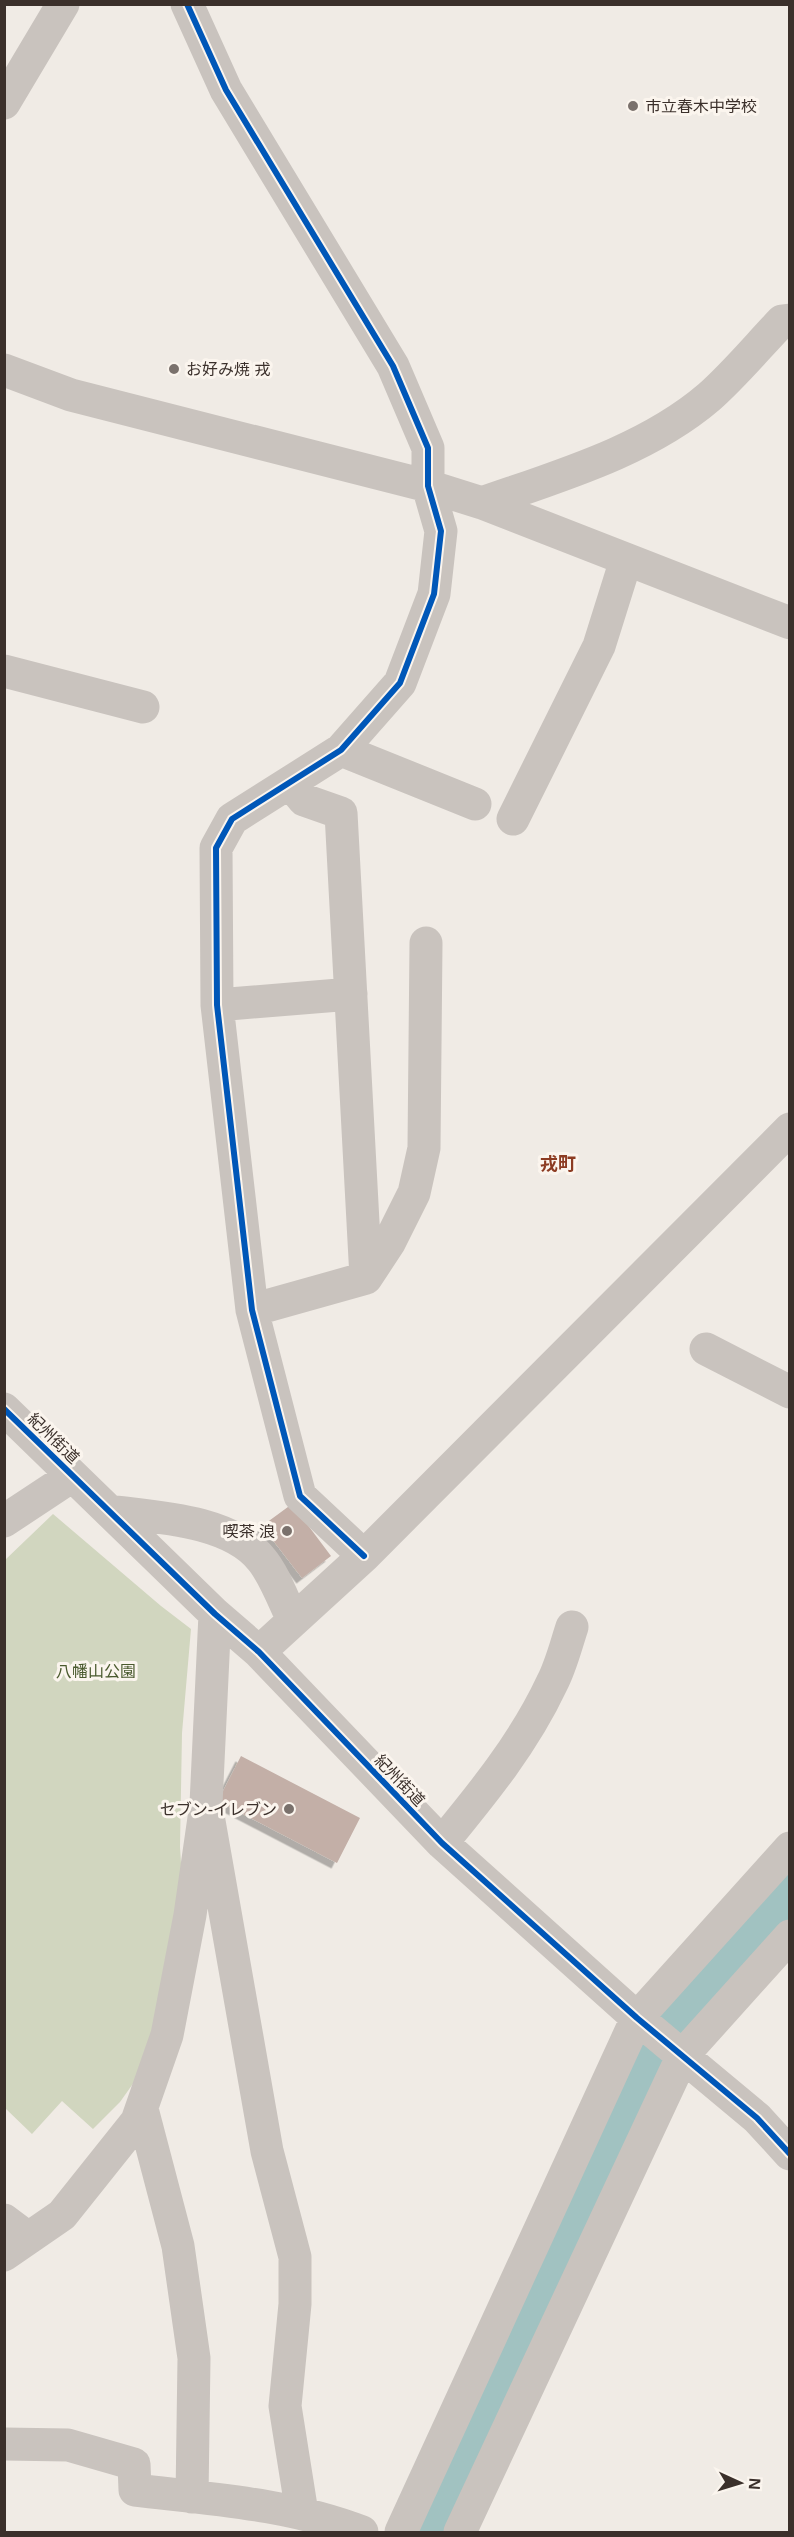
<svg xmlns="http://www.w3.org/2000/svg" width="794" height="2537" font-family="Helvetica,'Noto Sans JP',sans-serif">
<defs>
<filter id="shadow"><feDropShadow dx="-5.5" dy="5.5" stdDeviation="0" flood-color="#0004"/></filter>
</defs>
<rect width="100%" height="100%" fill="#f0ebe5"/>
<path fill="#d1d6bf" d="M 53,1514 L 161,1606 L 191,1629 L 182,1733 L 180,1847 L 186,1944 L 137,2078 L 120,2102 L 93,2129 L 62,2101 L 32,2134 L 5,2108 L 4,1561 Z"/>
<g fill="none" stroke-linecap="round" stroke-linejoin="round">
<path stroke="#a1c2c1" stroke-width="66" d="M 428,2532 L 641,2064 L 673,2017 L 790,1889"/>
</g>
<path fill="#c3afa7" filter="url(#shadow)" d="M 292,1504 L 331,1556 L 302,1578 L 262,1526 Z
M 241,1756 L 360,1818 L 337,1863 L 218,1801 Z"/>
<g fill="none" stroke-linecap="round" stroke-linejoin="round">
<path stroke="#c9c3be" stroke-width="33" d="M 187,4 L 226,90 L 393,366 L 428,448 L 428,486 L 441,531 L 434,594 L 400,683 L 341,750 L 232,819 L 216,848 L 217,1005 L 252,1310 L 300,1496 L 364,1556
M 4,103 L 63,4
M 4,370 L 71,395 L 428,486 L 482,503 L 790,623
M 482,503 C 559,476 646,451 709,397 C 735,374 758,346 782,321 L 790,320
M 4,671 L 143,707
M 341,750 L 475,804
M 290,783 L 304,800 L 341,813 L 366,1278
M 513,819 L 599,646 L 626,560
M 217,1005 L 351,994
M 252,1310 L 366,1278 L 389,1243 L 414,1193 L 424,1148 L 426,943
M 706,1349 L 790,1392
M 4,1409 L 215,1614 L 259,1652 L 442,1843 L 637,2018 L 757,2118 L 790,2154
M 109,1511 C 155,1517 230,1520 261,1559 C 274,1574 284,1602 293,1620
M 4,1521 L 72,1476
M 259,1652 L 364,1556 L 790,1129
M 206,1804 L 267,2151 L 295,2257 L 295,2304 L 285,2406 L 302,2513
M 442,1843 C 483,1793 524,1743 552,1683 C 561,1666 566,1645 572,1627
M 142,2109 L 178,2246 L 194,2358 L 192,2497
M 4,2220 L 28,2238
M 4,2255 L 62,2215 L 137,2121 L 167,2035 L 190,1915 L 206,1804 L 215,1614
M 4,2444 L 68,2445 L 134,2464 L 135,2490 C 211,2499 290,2504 362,2532
M 401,2532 L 637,2018 L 790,1848
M 460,2532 L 683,2055 L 790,1936"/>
<defs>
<path id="cycleway" d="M 187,4 L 226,90 L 393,366 L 428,448 L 428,486 L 441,531 L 434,594 L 400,683 L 341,750 L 232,819 L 216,848 L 217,1005 L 252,1310 L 300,1496 L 364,1556
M 4,1409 L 215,1614 L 259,1652 L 442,1843 L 637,2018 L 757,2118 L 790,2154"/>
</defs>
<use href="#cycleway" stroke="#fbf5ee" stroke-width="10"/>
<use href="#cycleway" stroke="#0057b8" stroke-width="6"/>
</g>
<g fill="#7a716c" stroke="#fbf5ee" stroke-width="2">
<circle cx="633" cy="106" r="6"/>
<circle cx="174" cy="369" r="6"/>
<circle cx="287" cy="1531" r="6"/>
<circle cx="289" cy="1809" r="6"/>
</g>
<g text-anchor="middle" stroke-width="6" stroke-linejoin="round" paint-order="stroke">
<g font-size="16" fill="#3b302b" stroke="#fbf5ee" text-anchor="start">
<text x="645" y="112">市立春木中学校</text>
<text x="186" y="375">お好み焼 戎</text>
<text x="275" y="1537" text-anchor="end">喫茶 浪</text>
<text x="277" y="1815" text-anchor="end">セブン-イレブン</text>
</g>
<g font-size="16" fill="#3b302b" stroke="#fbf5ee">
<text transform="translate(54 1438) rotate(44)" y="6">紀州街道</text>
<text transform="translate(400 1780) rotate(46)" y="6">紀州街道</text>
</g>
<g font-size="16" fill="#4a5a2e" stroke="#fbf5ee">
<text x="96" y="1677">八幡山公園</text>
</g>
<g font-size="18" font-weight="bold" fill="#8c3b22" stroke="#fbf5ee">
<text x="558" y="1170">戎町</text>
</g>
</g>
<rect width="794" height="2537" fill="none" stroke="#3b302b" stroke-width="12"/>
<g transform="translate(740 2483) rotate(94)" stroke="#fbf5ee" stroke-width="4.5" paint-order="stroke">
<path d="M0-4.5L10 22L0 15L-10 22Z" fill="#3b302b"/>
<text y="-9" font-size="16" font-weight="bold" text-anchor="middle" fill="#3b302b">N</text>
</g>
</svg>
